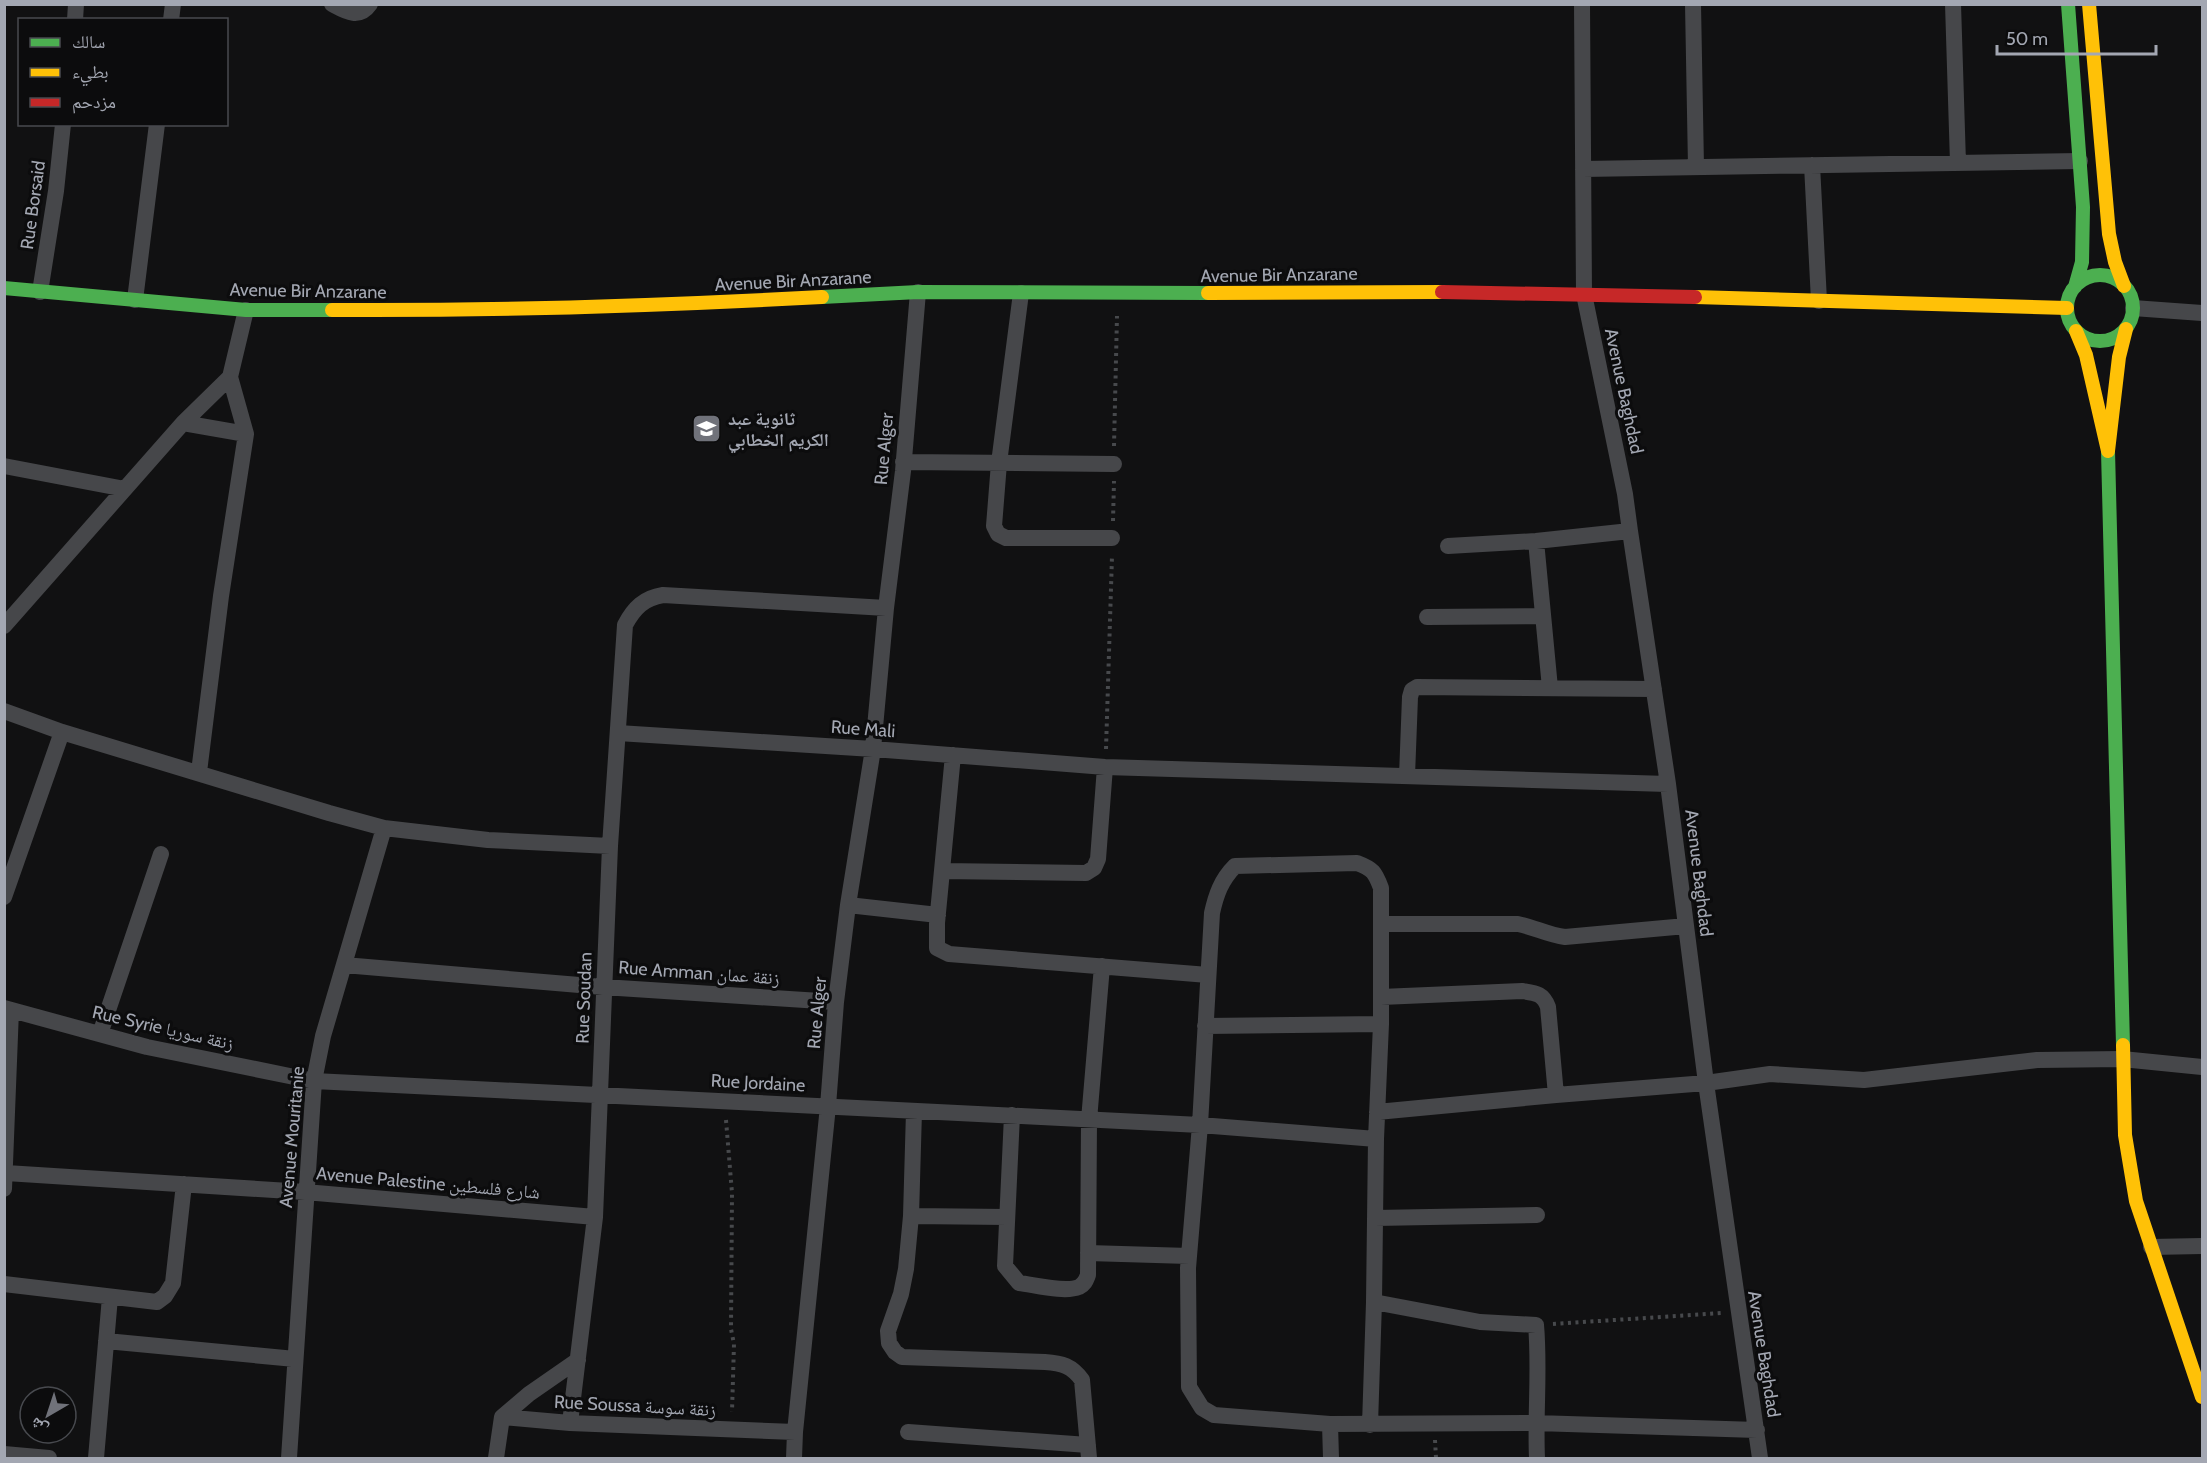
<svg xmlns="http://www.w3.org/2000/svg" width="2207" height="1463" font-family="Cabin,'Noto Naskh Arabic',sans-serif">
<rect width="100%" height="100%" fill="#111112"/>
<g fill="none" stroke-linecap="round" stroke-linejoin="round">
<path stroke="#47494c" stroke-width="4" stroke-dasharray="3 4.5" stroke-linecap="butt" d="M 1114,446 L 1117,316
M 1113,521 L 1114,481
M 1106,749 L 1112,556
M 726,1120 L 732,1193 L 731,1329 L 734,1344 L 732,1412
M 1553,1324 L 1722,1313
M 1435,1440 L 1436,1458"/>
<path stroke="#46474a" stroke-width="16" d="M 332,4 C 345,11 359,20 370,4
M 1582,4 L 1584,294 L 1625,494 L 1630,531 L 1668,784 L 1706,1083 L 1760,1458
M 1693,4 L 1696,167
M 1953,4 L 1958,163
M 75,20 L 76,4
M 171,20 L 173,4
M 1812,165 L 1819,301
M 1583,169 L 2080,161
M 40,292 L 56,191 L 63,124
M 1021,293 L 999,463 L 994,526 L 998,534 L 1006,538 L 1112,538
M 135,300 L 157,124
M 2133,308 L 2202,313
M 183,423 L 246,434
M 903,462 L 1114,464
M 4,466 L 125,489
M 1536,541 L 1550,688
M 1448,546 L 1536,541 L 1630,531
M 1427,617 L 1543,616
M 4,626 L 183,423 L 230,377 L 246,310
M 4,711 L 62,732 L 329,813 L 384,828 L 488,840 L 610,846
M 618,733 L 873,749 L 1105,767 L 1668,784
M 953,755 L 937,923 L 937,948 L 949,954 L 1208,975
M 199,772 L 221,596 L 246,434 L 230,377
M 1407,776 L 1410,697 L 1412,690 L 1417,687 L 1654,689
M 942,871 L 1086,873 L 1094,868 L 1098,859 L 1105,767
M 4,897 L 62,732
M 848,905 L 938,915
M 1381,924 L 1518,924 C 1534,927 1548,935 1565,937 L 1686,926
M 344,965 L 603,987 L 836,1002
M 1381,997 L 1522,991 C 1535,993 1543,993 1548,1007 L 1556,1095
M 4,1008 L 147,1047 L 314,1081 L 1200,1125 L 1376,1139
M 1205,1026 L 1381,1024
M 100,1034 L 161,854
M 914,1111 L 911,1216 L 906,1269 L 901,1294 L 888,1331 L 889,1343 L 895,1352 L 902,1357 L 1045,1362 C 1062,1363 1072,1366 1082,1380 L 1089,1458
M 1377,1112 L 1556,1095 L 1706,1083 L 1770,1074 L 1864,1080 L 2037,1060 L 2122,1059 L 2202,1067
M 1012,1115 L 1005,1266 L 1019,1283 C 1035,1285 1065,1293 1079,1287 C 1085,1284 1086,1280 1088,1275 L 1089,1120 L 1102,966
M 6,1173 L 305,1192 L 595,1217
M 4,1189 L 11,1010
M 911,1216 L 1007,1217
M 1375,1218 L 1537,1215
M 2151,1247 L 2202,1246
M 1088,1253 L 1189,1256
M 4,1284 L 157,1302 L 165,1296 L 173,1283 L 184,1184
M 1374,1302 L 1480,1322 L 1536,1325 C 1540,1369 1535,1414 1537,1458
M 106,1341 L 295,1359
M 502,1417 L 529,1394 L 578,1360
M 570,1423 L 595,1217 L 610,846 L 625,625 C 634,608 644,598 663,595 L 886,608
M 1330,1424 L 1536,1423 L 1757,1430
M 908,1432 L 1088,1445
M 4,1454 L 49,1458
M 96,1458 L 110,1297
M 289,1458 L 314,1081 L 323,1036 L 384,828
M 496,1458 L 502,1417 L 570,1423 L 795,1432
M 794,1458 L 795,1432 L 828,1106 L 836,1002 L 848,905 L 873,749 L 886,608 L 903,471 L 918,292
M 1331,1458 L 1330,1424 L 1214,1415 L 1202,1408 L 1189,1387 L 1188,1268 L 1200,1125 L 1212,913 C 1216,895 1221,880 1235,866 L 1357,863 C 1373,869 1375,872 1381,888 L 1381,1024 L 1376,1139 L 1374,1302 L 1370,1425"/>
<path stroke="#4caf50" stroke-width="14" d="M 2068,4 L 2083,207 L 2082,262 L 2075,287
M2067 308a33 33 0 1 1 66 0a33 33 0 1 1-66 0Z
M 4,288 L 246,310 L 332,310
M 822,297 L 918,292 L 1208,293
M 2108,451 L 2123,1045"/>
<path stroke="#ffc107" stroke-width="14" d="M 2089,4 L 2109,234 L 2115,262 L 2124,286
M 1208,293 L 1442,292
M 1695,297 L 2067,308
M 332,310 C 495,311 658,306 822,297
M 2076,331 L 2086,355 L 2108,451 L 2119,357 L 2126,329
M 2123,1045 L 2125,1135 L 2136,1201 L 2202,1397"/>
<path stroke="#c62828" stroke-width="14" d="M 1442,292 L 1695,297"/>
</g>
<defs>
<symbol id="school-square" viewBox="-11 -11 22 22"><rect x="-9" y="-9" width="18" height="18" rx="4" fill="#70727a" stroke="#0c0c0d"/><path d="M0-5L7-2L0 1L-7-2ZM-4 1L0 2.5L4 1V4Q0 6-4 4Z" fill="#fff"/></symbol>
</defs>
<g fill-rule="evenodd">
<use href="#school-square" x="690" y="412" width="33" height="33"/>
</g>
<g text-anchor="middle" stroke-width="6" stroke-linejoin="round" paint-order="stroke">
<g font-size="18" fill="#a3a7b2" stroke="#0c0c0d">
<text transform="translate(33 205) rotate(-82)" y="6">Rue Borsaid</text>
<text transform="translate(1279 275) rotate(-1)" y="6">Avenue Bir Anzarane</text>
<text transform="translate(793 281) rotate(-3)" y="6">Avenue Bir Anzarane</text>
<text transform="translate(308 291) rotate(1)" y="6">Avenue Bir Anzarane</text>
<text transform="translate(1624 391) rotate(78)" y="6">Avenue Baghdad</text>
<text transform="translate(884 449) rotate(-85)" y="6">Rue Alger</text>
<text transform="translate(863 729) rotate(4)" y="6">Rue Mali</text>
<text transform="translate(1699 873) rotate(83)" y="6">Avenue Baghdad</text>
<text transform="translate(699 973) rotate(4)" y="6">Rue Amman زنقة عمان</text>
<text transform="translate(584 998) rotate(-88)" y="6">Rue Soudan</text>
<text transform="translate(817 1013) rotate(-85)" y="6">Rue Alger</text>
<text transform="translate(163 1028) rotate(13)" y="6">Rue Syrie زنقة سوريا</text>
<text transform="translate(758 1083) rotate(3)" y="6">Rue Jordaine</text>
<text transform="translate(292 1137) rotate(-85)" y="6">Avenue Mouritanie</text>
<text transform="translate(428 1183) rotate(5)" y="6">Avenue Palestine شارع فلسطين</text>
<text transform="translate(1764 1354) rotate(81)" y="6">Avenue Baghdad</text>
<text transform="translate(635 1406) rotate(3)" y="6">Rue Soussa زنقة سوسة</text>
</g>
<g font-size="18" font-weight="bold" fill="#a3a7b2" stroke="#0c0c0d" text-anchor="start">
<text x="728" y="425">ثانوية عبد<tspan x="728" dy="21">الكريم الخطابي</tspan></text>
</g>
</g>
<rect width="2207" height="1463" fill="none" stroke="#a3a7b2" stroke-width="12"/>
<rect x="18" y="18" width="210" height="108" fill="#0c0c0d" stroke="#484a4f" stroke-width="1.5"/>
<rect x="30" y="38" width="30" height="9" fill="#4caf50" stroke="#484a4f" stroke-width="1.5"/>
<text x="72" y="48" font-size="18" fill="#a3a7b2">سالك</text>
<rect x="30" y="68" width="30" height="9" fill="#ffc107" stroke="#484a4f" stroke-width="1.5"/>
<text x="72" y="78" font-size="18" fill="#a3a7b2">بطيء</text>
<rect x="30" y="98" width="30" height="9" fill="#c62828" stroke="#484a4f" stroke-width="1.5"/>
<text x="72" y="108" font-size="18" fill="#a3a7b2">مزدحم</text>
<g transform="translate(48 1415) rotate(219)"><circle r="28" fill="#0c0c0d" stroke="#484a4f" stroke-width="1.5"/>
<path d="M0-4.5L10 22L0 15L-10 22Z" fill="#70727a"/>
<text y="-9" font-size="16" font-weight="bold" text-anchor="middle" fill="#a3a7b2">ش</text>
</g>
<path d="M1997 45v9h159v-9" fill="none" stroke="#a3a7b2" stroke-width="3"/>
<text x="2006" y="45" font-size="18" fill="#a3a7b2" stroke="#0c0c0d" stroke-width="4.5" paint-order="stroke">50 m</text>
</svg>
